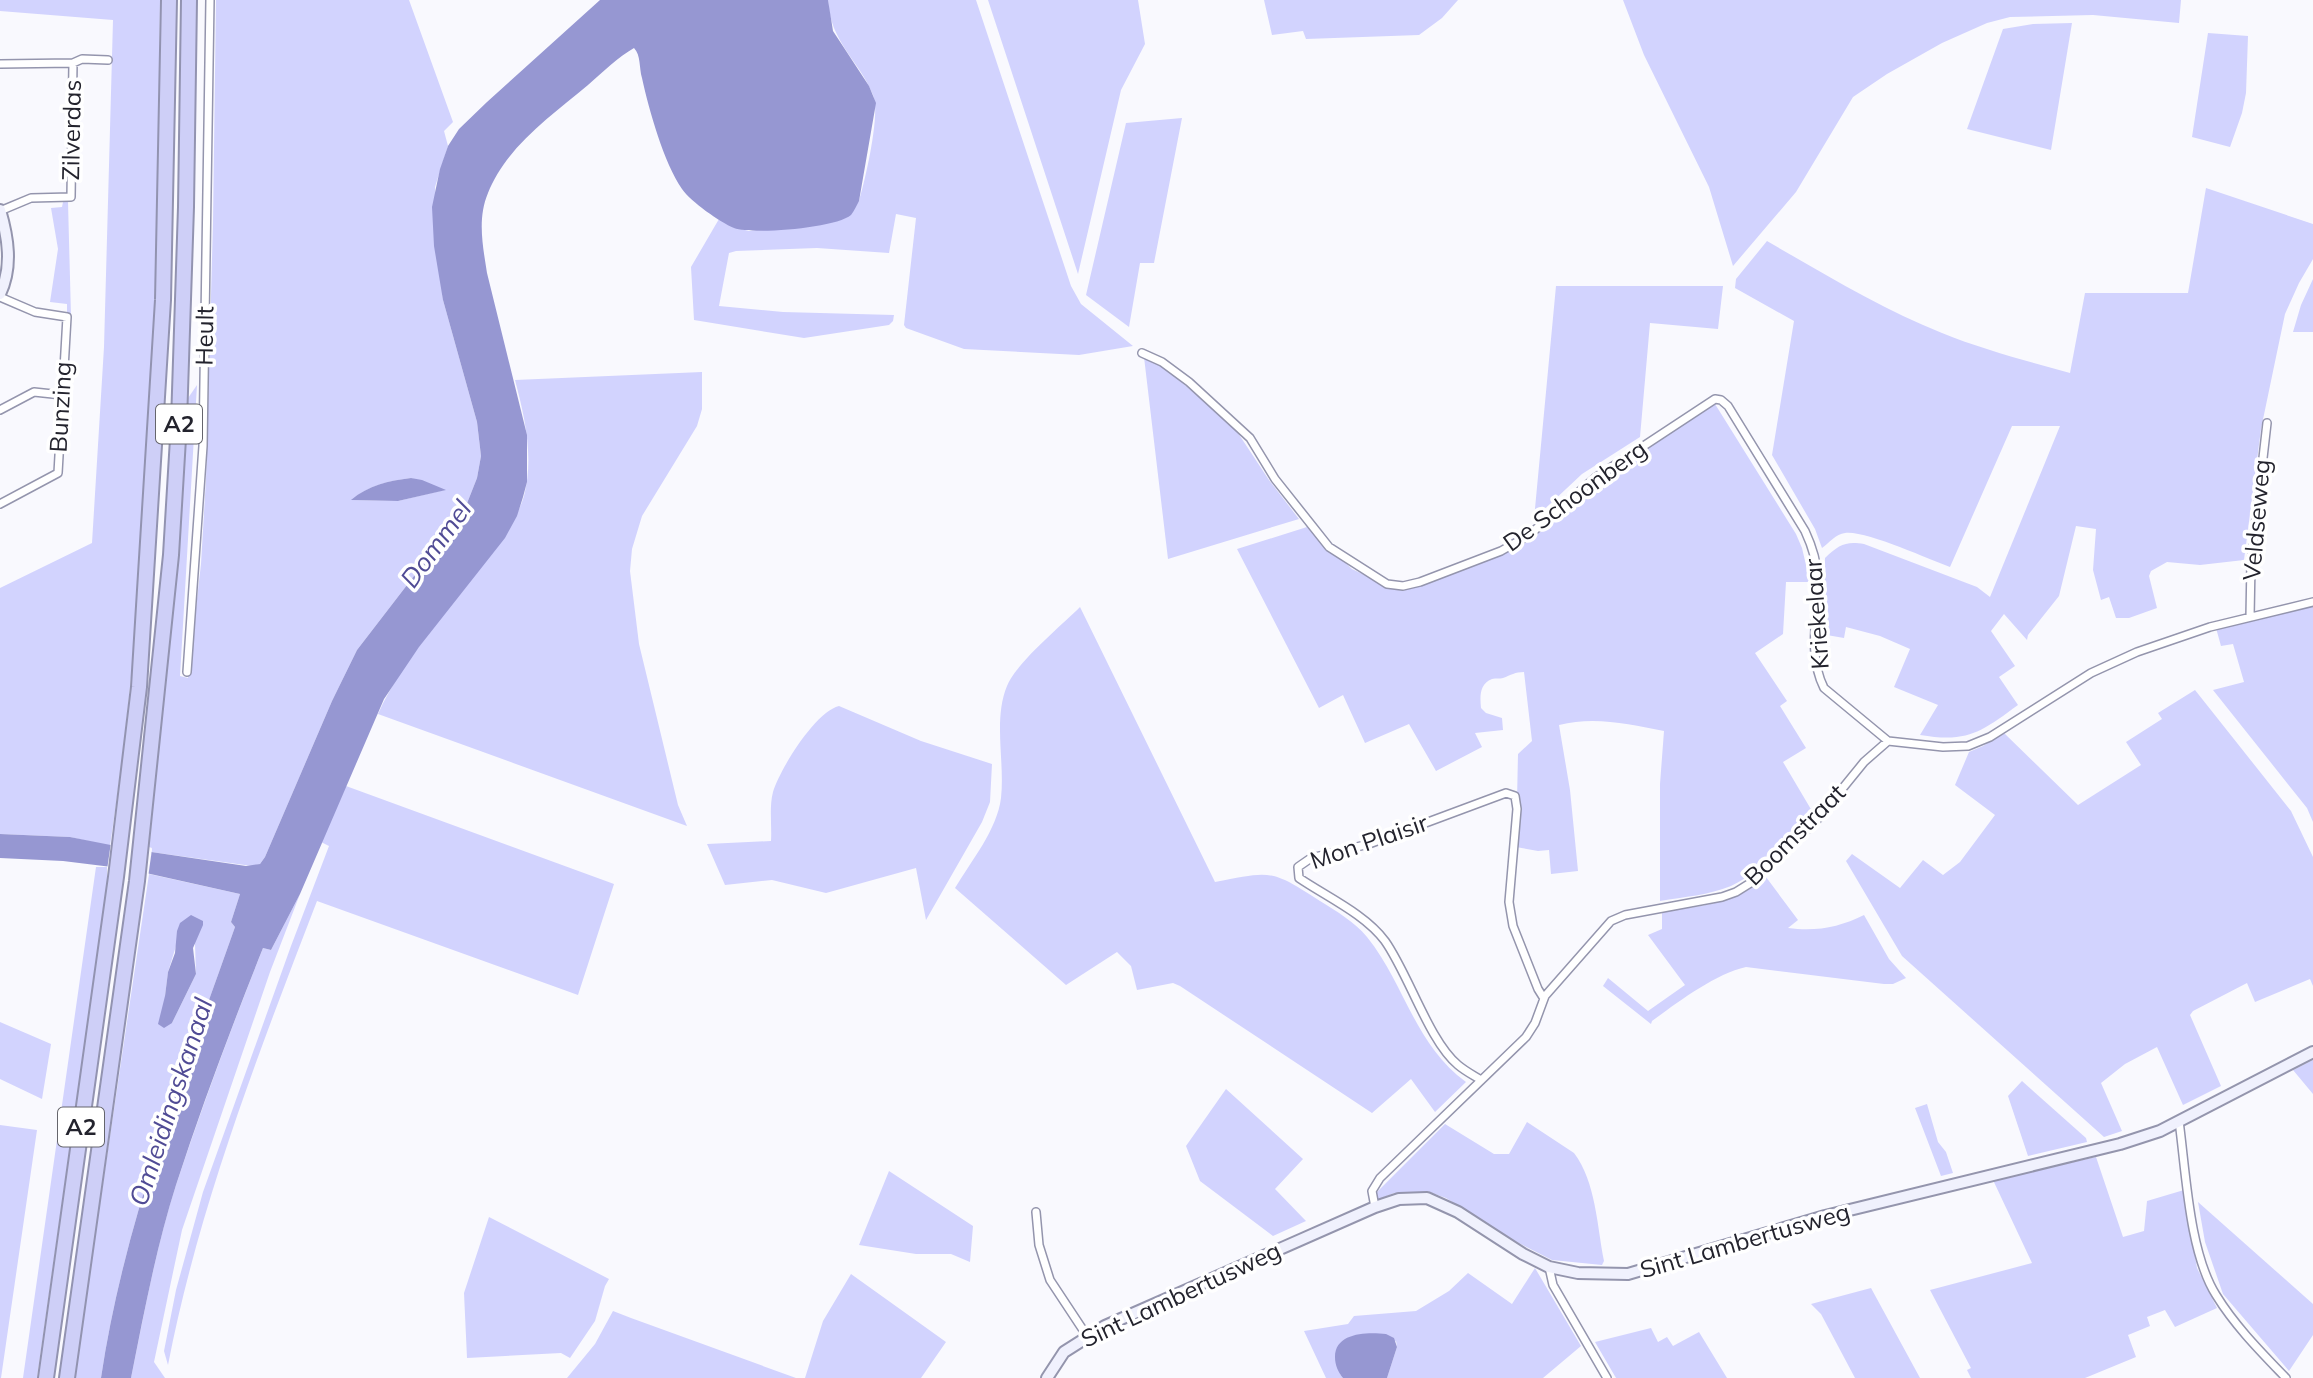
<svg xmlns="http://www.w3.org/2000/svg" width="2313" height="1378" font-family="Mulish,sans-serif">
<rect width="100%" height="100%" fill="#f9f9fe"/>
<path fill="#d2d3fe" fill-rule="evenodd" d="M 0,0 L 160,0 C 157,282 152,566 110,846 L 70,837 L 0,834 L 0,588 L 92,543 L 104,347 L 113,20 L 0,11 Z
M 216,0 L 409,0 L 453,122 L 444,131 L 448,146 L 435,187 L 443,300 L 477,422 L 481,456 L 477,478 L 464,511 L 357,650 L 332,701 L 265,857 L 260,864 L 252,866 L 151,852 L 152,848 L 149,847 L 174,603 L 186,401 L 197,385 L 180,676 L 188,678 L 201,564 L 206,479 L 213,222 ZM 411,478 L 444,490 L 398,501 L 352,500 C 369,485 389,481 411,478 Z
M 828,0 L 976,0 L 1071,286 L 1081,304 L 1133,346 L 1079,355 L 964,349 L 906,328 L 904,325 L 916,218 L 896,214 L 889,253 L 817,248 L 736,251 L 729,253 L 719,306 L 783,312 L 894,315 L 893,321 L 889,325 L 804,338 L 694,320 L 691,267 L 719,219 L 733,227 L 749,231 L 804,227 L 859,201 C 865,181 881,113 873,95 C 859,60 830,42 828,0 Z
M 988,0 L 1138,0 L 1145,44 L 1121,90 L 1078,274 Z
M 1264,0 L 1458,0 L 1442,18 L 1419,35 L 1306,39 L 1303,31 L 1272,35 Z
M 1623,0 L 2181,0 L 2179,23 L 2093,15 L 2010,17 L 1987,23 L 1942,43 L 1887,74 L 1853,97 L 1796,192 L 1733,266 L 1709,187 L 1644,55 Z
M 2072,23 L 2051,150 L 1967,129 L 2003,29 L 2033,24 Z
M 2208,33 L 2248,36 L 2246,93 L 2242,113 L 2230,147 L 2192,137 Z
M 1182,118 L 1154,263 L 1140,263 L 1129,327 L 1086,295 L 1126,123 Z
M 2206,188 L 2313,224 L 2313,259 L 2299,283 L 2285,314 L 2276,357 L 2261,429 L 2244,560 L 2200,565 L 2167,562 L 2151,571 L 2149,576 L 2157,608 L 2129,618 L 2116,618 L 2109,597 L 2101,600 L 2093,570 L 2096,529 L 2076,526 L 2059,596 L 2028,635 L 2027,640 L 2004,614 L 1991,631 L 2015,666 L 1999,677 L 2018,705 C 1981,732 1968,743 1920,735 L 1938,705 L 1894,687 L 1910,649 L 1880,636 L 1846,627 L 1844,638 L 1821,634 L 1825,558 C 1839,545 1845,541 1864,544 L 1977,587 L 1990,597 L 2060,426 L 2012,426 L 1950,567 C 1928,559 1865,530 1845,533 C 1836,534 1829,543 1822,548 L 1815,529 L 1772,455 L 1794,321 L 1735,288 L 1736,279 L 1767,241 C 1824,274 1882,309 1942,333 C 1984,350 2027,361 2070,373 L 2085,293 L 2188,293 Z
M 63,202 L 68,202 L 71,316 L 67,315 L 67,304 L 50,302 L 58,249 L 51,208 L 62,207 Z
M 2313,279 L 2313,332 L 2293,332 L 2301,305 Z
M 1556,286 L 1723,286 L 1718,329 L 1650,323 L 1640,437 L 1582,474 L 1534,519 Z
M 1144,357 L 1161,364 L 1236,430 L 1269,480 L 1299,519 L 1168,559 Z
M 702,372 L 702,409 L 697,426 L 642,516 L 632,549 L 630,571 L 639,644 L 678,805 L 687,826 L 378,714 C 404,656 452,608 489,556 C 502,537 517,519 524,496 C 534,457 525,418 515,380 Z
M 1715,404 L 1796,534 L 1802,548 L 1810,582 L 1786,582 L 1783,634 L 1755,653 L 1787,701 L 1780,706 L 1806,748 L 1783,762 L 1812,811 C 1789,838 1763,871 1731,886 C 1709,895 1684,897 1660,901 L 1660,784 L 1664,731 C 1629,724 1594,716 1559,725 L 1570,790 L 1578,871 L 1551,874 L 1549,850 L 1538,851 L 1516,847 L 1518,754 L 1532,741 L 1524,672 C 1515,672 1511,675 1503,678 C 1500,679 1496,678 1492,679 C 1479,684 1480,697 1481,708 L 1486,713 L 1502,718 L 1503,730 L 1475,733 L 1482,747 L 1436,771 L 1409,724 L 1365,743 L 1343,695 L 1319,708 L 1237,549 L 1307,527 L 1352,569 L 1379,582 L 1401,587 L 1525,540 L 1549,523 L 1591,482 Z
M 2313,605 L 2313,822 L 2307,808 L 2213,690 L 2244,682 L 2233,644 L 2221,646 L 2216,628 Z
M 1080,607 L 1215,882 C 1272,871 1270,869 1320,901 C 1336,911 1355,922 1367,937 C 1405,984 1414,1044 1466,1082 L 1435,1112 L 1411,1079 L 1372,1113 L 1180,986 L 1173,983 L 1137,990 L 1131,966 L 1117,952 L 1066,985 L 955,888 C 971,861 997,830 1001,798 C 1005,762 993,720 1007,686 C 1017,662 1060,627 1080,607 Z
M 2195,690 L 2291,811 L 2313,857 L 2313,986 L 2310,979 L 2255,1002 L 2247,983 L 2193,1011 L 2190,1015 L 2221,1086 L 2183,1105 L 2157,1047 L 2125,1064 L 2101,1083 L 2122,1131 L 2104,1137 L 1902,956 L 1846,861 L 1852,854 L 1900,888 L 1923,860 L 1943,875 L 1960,862 L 1995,815 L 1955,785 L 1969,752 L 1983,746 L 2004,733 L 2078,805 L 2141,765 L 2126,742 L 2162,719 L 2158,713 Z
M 839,706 L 921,741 L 992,764 L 990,802 L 982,822 L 926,920 L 916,868 L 826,893 L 772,880 L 725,885 L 707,844 L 771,841 C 772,826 769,807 773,792 C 780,769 815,712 839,706 Z
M 346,786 L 614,884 L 578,995 L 317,901 C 259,1052 199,1205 168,1365 L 164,1351 L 176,1290 L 203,1192 L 291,946 L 329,846 L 321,842 Z
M 96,867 L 107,867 L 107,886 L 37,1378 L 23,1378 Z
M 149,874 L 240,894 L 231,922 L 235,927 C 183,1075 124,1222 101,1378 L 74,1378 ZM 195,944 L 196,974 L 172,1023 L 165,996 L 168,972 L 176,946 Z
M 1766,877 L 1798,920 L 1788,928 C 1816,932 1840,927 1864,915 L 1889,959 L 1906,978 L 1893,984 L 1884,984 L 1746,967 C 1715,974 1678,1002 1652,1021 L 1651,1024 L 1603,986 L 1608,978 L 1648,1011 L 1685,985 L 1648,935 L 1662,929 L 1662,912 C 1700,906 1736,904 1766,877 Z
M 300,894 L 270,972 L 182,1230 L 154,1362 L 165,1378 L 131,1378 C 144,1314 156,1247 176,1185 C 203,1104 232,1026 263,948 L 271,950 Z
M 0,1022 L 51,1044 L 42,1099 L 0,1079 Z
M 2313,1060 L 2313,1094 L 2293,1070 Z
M 2022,1081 L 2086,1138 L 2087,1142 L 2028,1156 L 2008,1096 Z
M 1226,1089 L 1303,1159 L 1275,1189 L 1306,1221 L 1273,1236 L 1200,1181 L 1186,1146 Z
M 1927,1104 L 1938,1142 L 1946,1152 L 1953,1173 L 1941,1176 L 1915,1108 Z
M 1527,1122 L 1574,1153 C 1596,1182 1597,1226 1604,1261 L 1602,1265 L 1552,1260 L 1513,1240 L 1446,1198 L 1429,1192 L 1394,1193 L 1377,1200 L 1375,1194 L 1445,1124 L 1494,1154 L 1509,1154 Z
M 0,1125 L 37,1130 L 1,1378 L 0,1378 Z
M 2096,1157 L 2123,1237 L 2144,1231 L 2147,1201 L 2184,1190 L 2197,1268 L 2217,1308 L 2175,1327 L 2165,1310 L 2147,1317 L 2150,1326 L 2128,1335 L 2136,1357 L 2085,1378 L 1971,1378 L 1967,1370 L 1971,1368 L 1930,1290 L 2032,1263 L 1993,1180 Z
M 889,1171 L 973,1226 L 970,1262 L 951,1254 L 916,1254 L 859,1245 Z
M 2198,1202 L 2313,1304 L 2313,1335 L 2289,1371 L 2223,1294 L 2205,1242 Z
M 489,1217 L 609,1279 L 605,1286 L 595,1321 L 570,1358 L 561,1353 L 467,1358 L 464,1293 Z
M 1535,1268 L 1581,1346 L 1543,1378 L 1387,1378 L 1397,1347 L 1396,1341 L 1340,1374 L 1343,1378 L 1326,1378 L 1304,1331 L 1348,1324 L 1354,1316 L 1416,1311 L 1449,1291 L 1468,1273 L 1512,1304 Z
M 851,1274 L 946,1342 L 921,1378 L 805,1378 L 823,1321 Z
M 1871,1288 L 1920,1378 L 1855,1378 L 1821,1314 L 1811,1304 Z
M 613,1311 L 631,1318 L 796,1378 L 567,1378 L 595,1344 Z
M 1651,1328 L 1658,1342 L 1667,1337 L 1673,1346 L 1699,1332 L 1727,1378 L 1616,1378 L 1595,1342 Z"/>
<path fill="#9697d2" d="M 600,0 L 828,0 L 833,31 L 869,86 L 876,103 L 859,201 C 857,205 854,211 851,215 C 836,228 753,235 734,228 C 720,222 691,202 682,189 C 664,163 649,110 642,78 C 639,68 641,55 634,48 C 618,57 603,72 588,85 C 551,116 506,147 488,193 C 477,219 483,247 487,273 L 527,435 L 527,482 L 523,497 L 517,516 L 505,538 L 419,647 L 384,699 L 300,894 L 271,950 L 263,948 C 232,1026 202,1105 176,1185 C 156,1248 144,1313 131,1378 L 101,1378 C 124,1222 183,1075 235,927 L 231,922 L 240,894 L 128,869 L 63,861 L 0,858 L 0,834 L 70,837 L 131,849 L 246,866 L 260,864 L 265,857 L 332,701 L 357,650 L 464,511 L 477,478 L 481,456 L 477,422 L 443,300 L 434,246 L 432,207 L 440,169 L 448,146 L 459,129 L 487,102 Z
M 411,478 L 422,480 L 446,490 L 398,501 L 351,500 C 369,485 388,481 411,478 Z
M 191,915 L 203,921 L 203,925 L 193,948 L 196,974 L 172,1023 L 164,1028 L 158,1024 L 165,996 L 168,972 L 175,953 L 177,931 L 180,923 Z
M 1386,1334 L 1394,1338 L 1397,1347 L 1387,1378 L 1343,1378 C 1338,1372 1335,1365 1335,1357 C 1335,1332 1368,1332 1386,1334 Z"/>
<path fill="#f9f9fe" d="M 111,842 L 152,849 L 148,878 L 107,870 Z"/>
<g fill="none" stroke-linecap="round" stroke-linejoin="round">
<defs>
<path id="street" d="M 0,64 L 73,63 L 82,59 L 108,60
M 0,211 L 31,198 L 71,197 L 73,63
M 0,297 L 35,312 L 67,317 L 58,473 L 0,504
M 1142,353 L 1162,362 L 1189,382 L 1250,438 L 1275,479 L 1329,547 L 1387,584 L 1403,586 L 1420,582 L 1501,551 L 1529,535 L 1595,478 L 1715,399 L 1721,400 L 1728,406 L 1805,531 C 1812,546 1817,562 1818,579 C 1818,615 1807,654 1824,688 L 1888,741
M 0,410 L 34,392 L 62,395
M 2250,617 L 2251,563 L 2267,423
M 187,672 L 203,446 L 210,0
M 1481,1080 C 1473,1075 1465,1071 1458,1065 C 1429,1041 1409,975 1385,941 C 1365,914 1327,897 1299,878 L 1298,867 L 1311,858 L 1369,844 L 1506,793 L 1515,796 L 1517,809 L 1509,902 L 1513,926 L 1538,989 L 1543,997 L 1545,996
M 2179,1121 C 2186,1172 2189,1252 2216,1295 C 2235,1326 2261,1352 2286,1378
M 1375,1207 L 1372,1191 L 1380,1178 L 1526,1037 L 1535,1023 L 1545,996 L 1611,921 L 1625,915 L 1722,897 L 1736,892 L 1752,882 L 1816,821 L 1864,762 L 1888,741 L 1943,747 L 1968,746 L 1990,737 L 2091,673 L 2137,652 L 2210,627 L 2313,602
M 1036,1212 L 1039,1245 L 1050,1280 L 1087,1336
M 1549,1267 L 1553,1285 L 1607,1378"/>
<path id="secondary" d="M 0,210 C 8,237 13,267 0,294
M 1047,1378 L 1064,1352 L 1105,1326 L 1375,1207 L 1399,1199 L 1427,1198 L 1458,1212 L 1523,1254 L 1549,1267 L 1578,1273 L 1628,1274 L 1825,1216 L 2120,1144 L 2160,1131 L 2313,1052"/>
<path id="highway" d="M 46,1378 L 116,877 L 139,687 L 163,300 L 169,0
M 67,1378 L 137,881 L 171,555 L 179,422 L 186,207 L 189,0"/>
</defs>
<use href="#street" stroke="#9495ad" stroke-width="10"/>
<use href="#secondary" stroke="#9495ad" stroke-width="14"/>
<use href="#highway" stroke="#9293b0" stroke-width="18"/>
<use href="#street" stroke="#fff" stroke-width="7"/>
<use href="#secondary" stroke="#f0f1fd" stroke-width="10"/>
<use href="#highway" stroke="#cecff7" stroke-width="14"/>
</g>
<g text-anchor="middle" stroke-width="7" stroke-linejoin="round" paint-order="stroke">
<g fill="#fff" stroke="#65656c" stroke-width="2">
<rect x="156" y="404.5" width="46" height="39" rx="5"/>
<rect x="58" y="1107.5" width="46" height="39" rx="5"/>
</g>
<g font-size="23" font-weight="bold" fill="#23232d">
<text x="179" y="432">A2</text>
<text x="81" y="1135">A2</text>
</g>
<g font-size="24" fill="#23232d" stroke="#fff">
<text transform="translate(72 130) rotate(-89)" y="8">Zilverdas</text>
<text transform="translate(205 336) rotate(-89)" y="8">Heult</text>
<text transform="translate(61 407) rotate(-87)" y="8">Bunzing</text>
<text transform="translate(1575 496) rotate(-36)" y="8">De Schoonberg</text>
<text transform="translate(2257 520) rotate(-85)" y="8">Veldseweg</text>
<text transform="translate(1817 614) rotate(-94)" y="8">Kriekelaar</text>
<text transform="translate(1795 835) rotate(-45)" y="8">Boomstraat</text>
<text transform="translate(1369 842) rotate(-19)" y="8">Mon Plaisir</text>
<text transform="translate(1745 1241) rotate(-16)" y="8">Sint Lambertusweg</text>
<text transform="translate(1181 1295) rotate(-25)" y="8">Sint Lambertusweg</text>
</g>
<g font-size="26" font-style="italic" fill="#504b95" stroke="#fff">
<text transform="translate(436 544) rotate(-54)" y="9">Dommel</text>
<text transform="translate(171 1102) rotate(-72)" y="9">Omleidingskanaal</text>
</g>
</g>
</svg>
